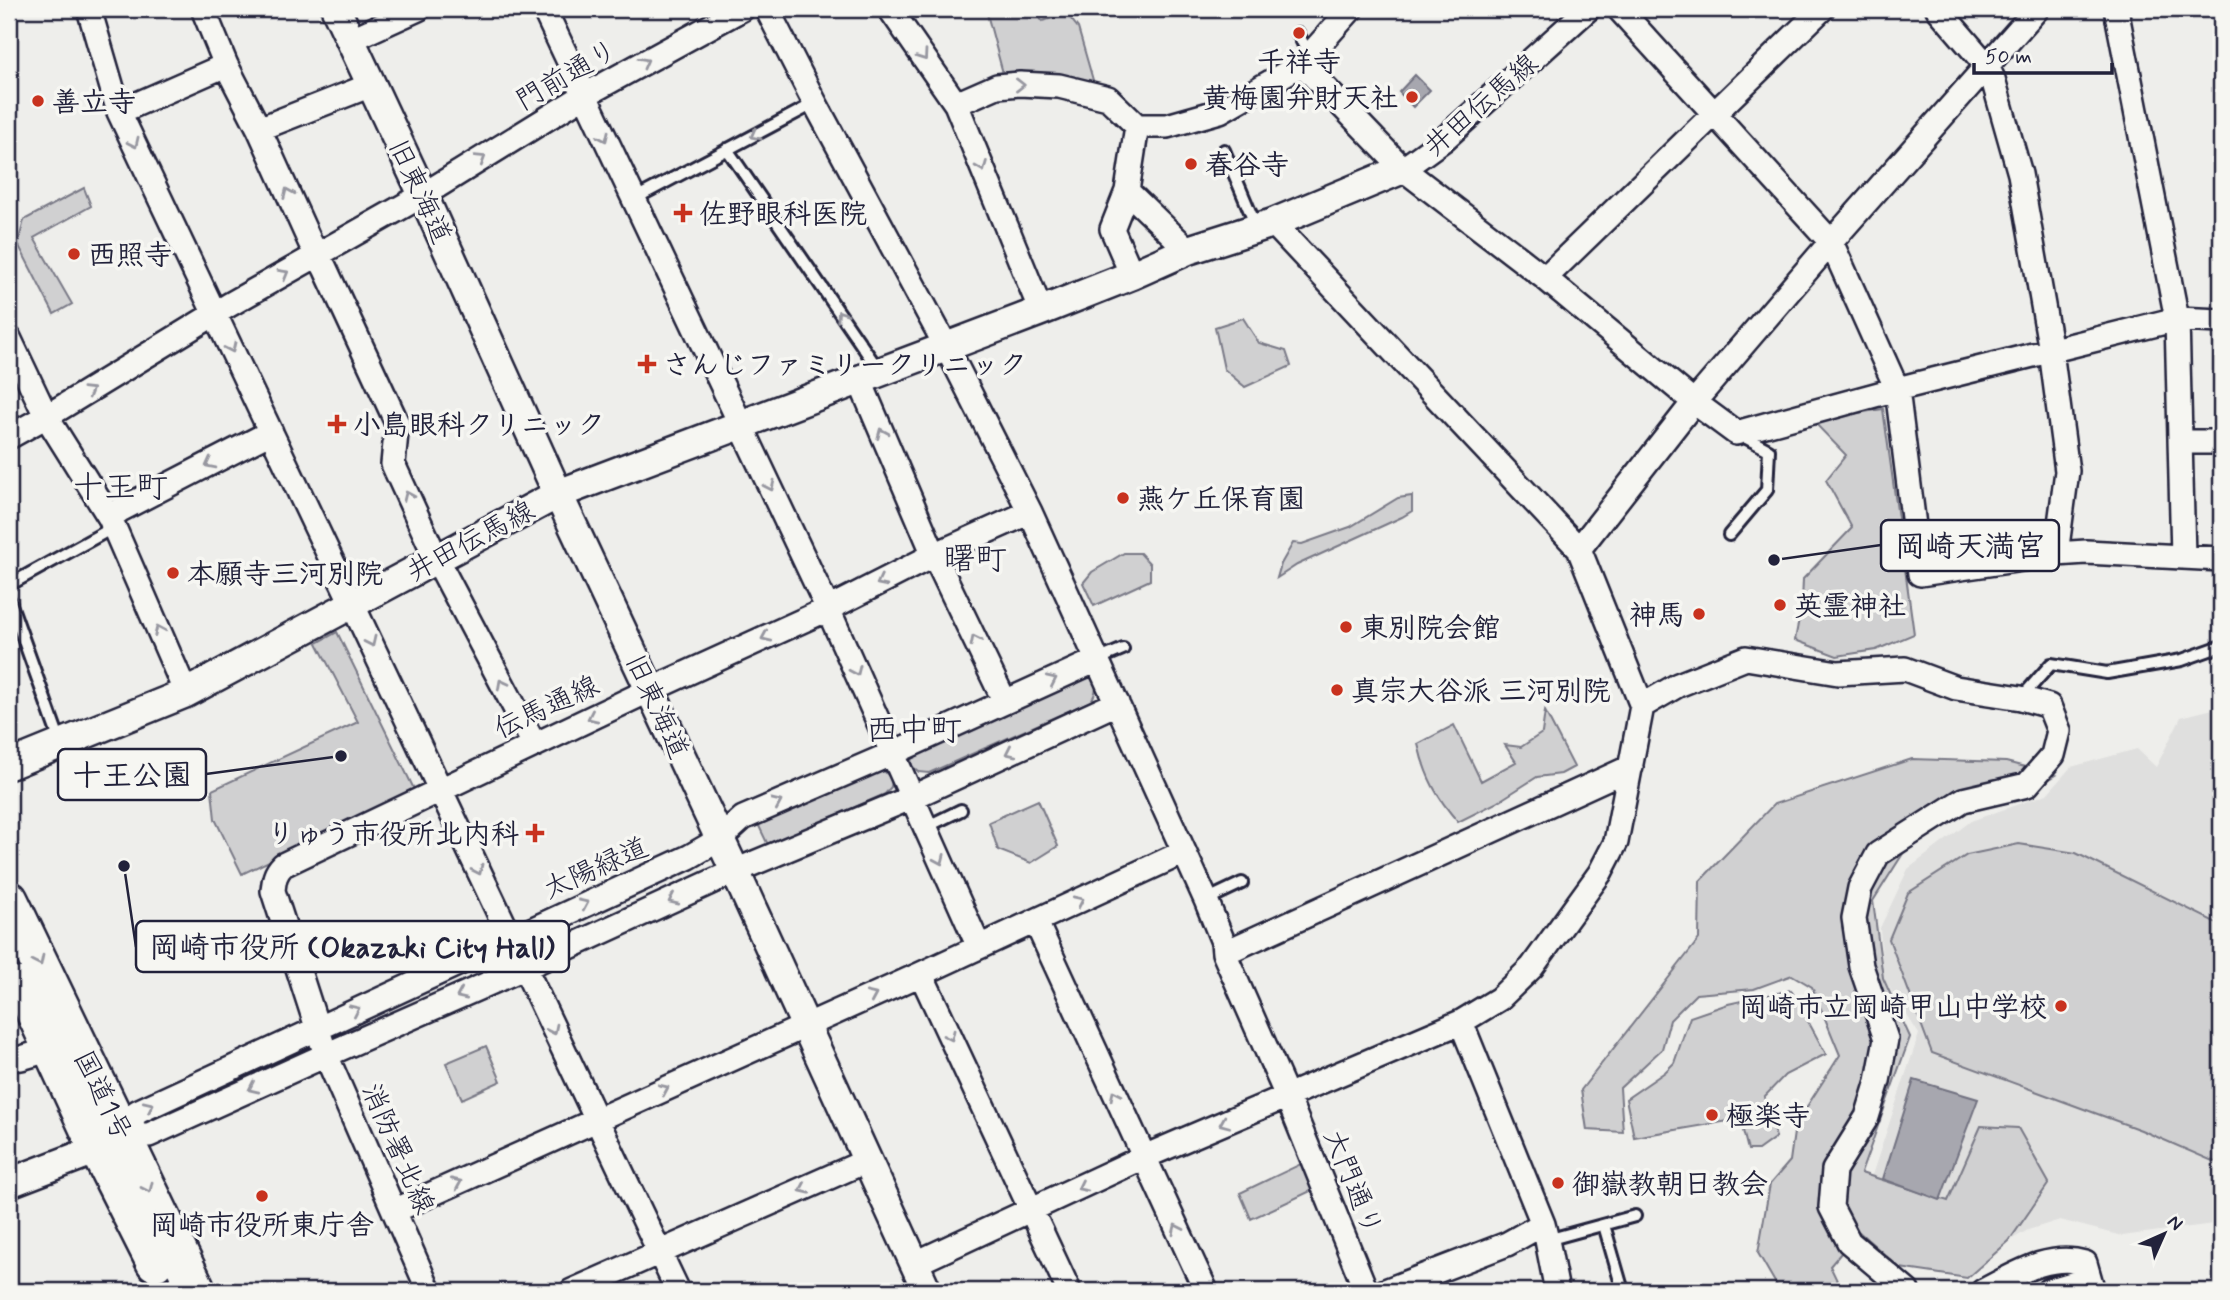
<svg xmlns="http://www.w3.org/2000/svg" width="2230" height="1300" font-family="Mynerve,'Klee One',sans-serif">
<rect width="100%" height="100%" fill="#eeeeeb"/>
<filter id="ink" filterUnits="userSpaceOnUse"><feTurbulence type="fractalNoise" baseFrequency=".0143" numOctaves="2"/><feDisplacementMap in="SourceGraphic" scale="14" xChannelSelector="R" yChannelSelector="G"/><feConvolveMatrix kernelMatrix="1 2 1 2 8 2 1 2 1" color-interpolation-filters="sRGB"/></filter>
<g filter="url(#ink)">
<path fill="#dfdfde" d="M 2221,707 L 2221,1223 L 2122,1236 L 2060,1220 L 2028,1230 L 1957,1271 L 1868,1187 L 1919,1034 L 1883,978 L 1880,928 L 1908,869 L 1971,821 L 2047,794 L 2071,767 L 2137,749 L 2156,767 L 2181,717 Z"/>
<path fill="#d0d0d1" stroke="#797986" stroke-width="2" d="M 988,9 L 1035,9 L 1042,21 L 1067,14 L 1078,28 L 1095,87 L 1004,77 L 986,10 Z
M 84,188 L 91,206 L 34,238 L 72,304 L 54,314 L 18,244 L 24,220 Z
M 1243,318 L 1259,343 L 1286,351 L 1291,366 L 1245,387 L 1224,369 L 1215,327 Z
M 1883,409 L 1914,634 L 1876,650 L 1837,656 L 1795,640 L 1802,603 L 1803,579 L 1852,528 L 1826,480 L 1846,455 L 1812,420 Z
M 1412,496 L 1412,511 L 1402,517 L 1297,565 L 1277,578 L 1281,564 L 1293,543 L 1302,544 L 1350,527 L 1398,498 Z
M 1124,553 L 1140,553 L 1150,564 L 1150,580 L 1094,606 L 1083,583 L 1092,572 Z
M 337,632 L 415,791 L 242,874 L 215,819 L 212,790 L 358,722 L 317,643 Z
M 1089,675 C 1097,684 1098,690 1091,701 L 929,773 L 919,772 L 912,766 L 911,757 Z
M 1545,711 L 1574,767 L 1561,774 L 1537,777 L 1496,803 L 1458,822 C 1437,798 1425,776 1418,744 L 1454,725 L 1481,781 L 1516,762 L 1505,745 L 1521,747 L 1542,733 Z
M 1912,759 L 2006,762 L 2056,775 L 2013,801 L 1960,812 L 1904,852 L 1873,901 L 1883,978 L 1910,1037 L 1861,1173 L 1948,1201 L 1981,1126 L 2018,1128 L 2049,1183 L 2009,1241 L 1967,1278 L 1900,1268 L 1859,1232 L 1830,1266 L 1842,1291 L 1780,1291 L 1758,1253 L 1770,1184 L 1790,1161 L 1795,1125 L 1840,1055 L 1812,987 L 1792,975 L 1754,989 L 1696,994 L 1670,1020 L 1662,1049 L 1620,1088 L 1623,1132 L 1587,1130 L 1581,1090 L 1699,939 L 1700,881 L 1774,804 Z
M 884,771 L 892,779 L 891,787 L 885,794 L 768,845 L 758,824 L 871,773 Z
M 1038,800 L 1058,846 L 1031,863 L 998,850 L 989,822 Z
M 2019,844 L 2076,853 L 2221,925 L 2221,1150 L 2217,1163 L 2141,1130 L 1932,1053 L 1889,939 L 1908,893 L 1967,855 Z
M 1791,990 L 1826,1054 L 1785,1075 L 1764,1097 L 1776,1137 L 1758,1150 L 1748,1150 L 1740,1119 L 1634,1137 L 1626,1099 L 1665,1072 L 1674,1063 L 1690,1017 L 1728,1004 Z
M 486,1046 L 501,1081 L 462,1099 L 446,1063 Z
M 1305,1162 L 1315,1189 L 1251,1219 L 1240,1193 Z"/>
<path fill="#a7a7af" stroke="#727281" stroke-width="2" d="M 1415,75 L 1430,90 L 1413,107 L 1399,92 Z
M 1914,1080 L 1978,1099 L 1940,1200 L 1883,1179 Z"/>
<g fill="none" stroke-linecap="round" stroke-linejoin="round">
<defs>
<path id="service" d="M 1298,33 L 1309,56
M 727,149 L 878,369
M 1224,150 L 1256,226
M 634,199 L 815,103
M 1729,535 L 1767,490 L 1769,450 L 1739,434
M 9,585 L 105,532 L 109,521
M 9,599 L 61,744
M 1097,660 L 1123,649
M 2021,698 L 2051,664 L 2107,673 L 2182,660 L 2221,646
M 926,827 L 961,810
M 1206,900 L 1242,883
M 1604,1225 L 1623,1291
M 1547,1240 L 1635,1216"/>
<path id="minor" d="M 89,9 L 119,112 L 678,1291
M 203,9 L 226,65 L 259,129 L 310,242 L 325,268 L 397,423 L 393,464 L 436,558 L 534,744
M 544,9 L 828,609 L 979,947
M 767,9 L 815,103 L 946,346 L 1030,512 L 1206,900 L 1223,942 L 1224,953 L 1287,1096 L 1366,1291
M 890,9 L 956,104 L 1041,311
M 1619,9 L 1831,242 L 1897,389 L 1920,574 L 2056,554 L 2086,552 L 2221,559
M 1938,9 L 1987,66 L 1993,79 L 2020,174 L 2051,351 L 2067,471 L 2056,554
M 2116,9 L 2177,319 L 2183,557
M 350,40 L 418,9
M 1302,64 L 1403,169 L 1545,278 L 1694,402 L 1736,433 L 1897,389 L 2177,319 L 2221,321
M 956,104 L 997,86 L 1020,84 L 1059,86 L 1108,98 L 1137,126 L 1167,126 L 1220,111 L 1302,64 L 1351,9
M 119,112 L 226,65
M 259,129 L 371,85
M 1403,169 L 1443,140 L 1588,9
M 1127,191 L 1188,250
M 1132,275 L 1112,229 L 1127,191 L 1137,126
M 1545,278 L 1822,9
M 9,338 L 46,416 L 110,518 L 186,693
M 859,379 L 934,555 L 1005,702
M 9,437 L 54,412 L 229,305 L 423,195 L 585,95 L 742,9
M 2181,442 L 2221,442
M 110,518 L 120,510 L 271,432
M 1579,549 L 1694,402 L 1831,242 L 2037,9
M 1642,706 L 1678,685 L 1746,658 L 1838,673 L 1905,669 L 1956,688 L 2021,698 L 2049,706 L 2059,731 L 2053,755 L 2027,785 L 1963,800 L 1878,854 L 1860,888 L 1854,918 L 1861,966 L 1886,1039 L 1878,1081 L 1867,1117 L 1834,1170 L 1831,1207 L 1849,1242 L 1907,1291
M 1036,922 L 1206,1291
M 1224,953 L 1631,767
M 921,974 L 1069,1291
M 1461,1022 L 1543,1224 L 1547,1240 L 1557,1291
M 9,1059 L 21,1058 L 52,1049
M 123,1133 L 149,1135 L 326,1055 L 524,968 L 735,871 L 913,797 L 1117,703
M 113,1140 L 123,1133 L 137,1112 L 689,857 L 720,839 L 743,818 L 893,753 L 1097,660
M 394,1211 L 921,974 L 1184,852
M 914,1264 L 1144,1157 L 1461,1022 L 1499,999 L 1532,967 L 1600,873 L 1616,842 L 1642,706 L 1579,549 L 1273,223
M 429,1291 L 326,1055 L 273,891 C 274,880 275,873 283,865 L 650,690 L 828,609 L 934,555 L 1030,512
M 572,1291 L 866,1161
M 1385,1291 L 1507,1244 L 1543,1224
M 1983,1291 C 2015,1275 2048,1252 2085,1263 L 2093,1291
M 2048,1291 L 2089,1279"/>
<path id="tertiary" d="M 336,9 L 423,195 L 558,494 L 735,871 L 927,1291
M 9,765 L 186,693 L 558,494 L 1041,311 L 1132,275 L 1188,250 L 1273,223 L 1403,169
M 9,1183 L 98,1149"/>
<path id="trunk" d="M 9,900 L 197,1291
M 23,986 L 98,1149 L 155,1262"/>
</defs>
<use href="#service" stroke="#22223b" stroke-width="16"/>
<use href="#minor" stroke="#22223b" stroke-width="28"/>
<use href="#tertiary" stroke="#22223b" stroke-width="33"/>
<use href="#trunk" stroke="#22223b" stroke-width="42"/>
<use href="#service" stroke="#f6f6f2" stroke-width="10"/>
<use href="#minor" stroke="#f6f6f2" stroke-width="23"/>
<use href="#tertiary" stroke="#f6f6f2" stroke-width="28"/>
<use href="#trunk" stroke="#f6f6f2" stroke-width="37"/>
</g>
<defs><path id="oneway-chevron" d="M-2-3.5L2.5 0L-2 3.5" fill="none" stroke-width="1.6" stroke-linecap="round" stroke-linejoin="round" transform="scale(1.75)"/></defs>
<g stroke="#9797a0">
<use href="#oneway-chevron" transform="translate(923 56) rotate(55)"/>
<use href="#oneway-chevron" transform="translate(644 62) rotate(-29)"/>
<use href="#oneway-chevron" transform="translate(1020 85)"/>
<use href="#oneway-chevron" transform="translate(755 135) rotate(152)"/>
<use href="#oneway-chevron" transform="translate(604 137) rotate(65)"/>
<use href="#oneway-chevron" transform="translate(134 143) rotate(65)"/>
<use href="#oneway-chevron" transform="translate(481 159) rotate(-32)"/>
<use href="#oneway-chevron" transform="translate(982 167) rotate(68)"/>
<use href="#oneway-chevron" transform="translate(288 193) rotate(-114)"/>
<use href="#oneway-chevron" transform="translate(284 274) rotate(-30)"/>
<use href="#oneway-chevron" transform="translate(841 315) rotate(-124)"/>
<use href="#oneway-chevron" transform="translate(231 348) rotate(65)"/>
<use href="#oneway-chevron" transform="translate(89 391) rotate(-31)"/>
<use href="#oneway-chevron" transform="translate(882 433) rotate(-113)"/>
<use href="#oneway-chevron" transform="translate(210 464) rotate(153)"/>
<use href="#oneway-chevron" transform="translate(770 486) rotate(65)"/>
<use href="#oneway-chevron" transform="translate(408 496) rotate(-114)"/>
<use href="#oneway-chevron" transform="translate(881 582) rotate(153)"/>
<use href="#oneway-chevron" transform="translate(159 630) rotate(-114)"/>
<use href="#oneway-chevron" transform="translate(766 637) rotate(156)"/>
<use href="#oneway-chevron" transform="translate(975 640) rotate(-116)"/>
<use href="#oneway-chevron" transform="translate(371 642) rotate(65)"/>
<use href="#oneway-chevron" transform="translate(856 671) rotate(66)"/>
<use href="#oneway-chevron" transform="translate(1052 680) rotate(-25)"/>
<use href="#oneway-chevron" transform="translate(502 684) rotate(-118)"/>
<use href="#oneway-chevron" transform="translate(592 717) rotate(155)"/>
<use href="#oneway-chevron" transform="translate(1010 752) rotate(155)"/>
<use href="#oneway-chevron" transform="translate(777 803) rotate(-24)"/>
<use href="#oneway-chevron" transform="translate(940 860) rotate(66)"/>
<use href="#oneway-chevron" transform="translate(478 870) rotate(65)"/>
<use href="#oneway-chevron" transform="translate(673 900) rotate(155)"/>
<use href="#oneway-chevron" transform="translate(1079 901) rotate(-25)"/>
<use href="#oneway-chevron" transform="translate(584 904) rotate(-24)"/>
<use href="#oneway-chevron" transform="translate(39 961) rotate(64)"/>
<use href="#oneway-chevron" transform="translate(461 995) rotate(156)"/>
<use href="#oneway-chevron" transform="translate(872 996) rotate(-24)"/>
<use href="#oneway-chevron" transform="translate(355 1010) rotate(-25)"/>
<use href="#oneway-chevron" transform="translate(553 1030) rotate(64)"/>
<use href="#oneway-chevron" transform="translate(950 1036) rotate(65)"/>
<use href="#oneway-chevron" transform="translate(253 1088) rotate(155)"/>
<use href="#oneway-chevron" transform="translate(664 1089) rotate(-24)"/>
<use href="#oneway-chevron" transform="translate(1115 1095) rotate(-115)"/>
<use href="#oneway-chevron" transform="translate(149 1106) rotate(-25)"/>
<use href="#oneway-chevron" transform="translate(1224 1123) rotate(157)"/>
<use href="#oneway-chevron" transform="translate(457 1183) rotate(-24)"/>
<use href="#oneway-chevron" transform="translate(1082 1187) rotate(154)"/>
<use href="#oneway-chevron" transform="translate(148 1188) rotate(65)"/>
<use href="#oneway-chevron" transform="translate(804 1189) rotate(156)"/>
<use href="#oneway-chevron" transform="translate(1177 1229) rotate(-115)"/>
</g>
</g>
<g fill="#c8321e" stroke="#f6f6f2" stroke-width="2.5">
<circle cx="1299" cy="33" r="7"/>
<circle cx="1412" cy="97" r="7"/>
<circle cx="38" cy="101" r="7"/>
<circle cx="1191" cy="164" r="7"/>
<path d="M679.5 202.5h7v7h7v7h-7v7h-7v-7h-7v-7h7z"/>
<circle cx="74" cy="254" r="7"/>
<path d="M643.5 353.5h7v7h7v7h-7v7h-7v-7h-7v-7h7z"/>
<path d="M333.5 413.5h7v7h7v7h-7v7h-7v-7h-7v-7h7z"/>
<circle cx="1123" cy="498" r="7"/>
<circle cx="173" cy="573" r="7"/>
<circle cx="1780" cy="605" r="7"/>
<circle cx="1699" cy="614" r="7"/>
<circle cx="1346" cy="627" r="7"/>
<circle cx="1337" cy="690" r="7"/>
<path d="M531.5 822.5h7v7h7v7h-7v7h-7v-7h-7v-7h7z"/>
<circle cx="2061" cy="1006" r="7"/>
<circle cx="1712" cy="1115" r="7"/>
<circle cx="1558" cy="1183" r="7"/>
<circle cx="262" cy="1196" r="7"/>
</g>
<g text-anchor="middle" stroke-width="7" stroke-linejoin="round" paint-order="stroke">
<g font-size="28" font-weight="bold" fill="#22223b" stroke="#f6f6f2" text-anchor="start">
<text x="1299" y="71" text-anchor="middle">千祥寺</text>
<text x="1398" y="107" text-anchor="end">黄梅園弁財天社</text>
<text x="52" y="111">善立寺</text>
<text x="1205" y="174">春谷寺</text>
<text x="699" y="223">佐野眼科医院</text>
<text x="88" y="264">西照寺</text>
<text x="663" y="374">さんじファミリークリニック</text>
<text x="353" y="434">小島眼科クリニック</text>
<text x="1137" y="508">燕ケ丘保育園</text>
<text x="187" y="583">本願寺三河別院</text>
<text x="1794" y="615">英霊神社</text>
<text x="1685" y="624" text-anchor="end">神馬</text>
<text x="1360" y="637">東別院会館</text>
<text x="1351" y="700">真宗大谷派 三河別院</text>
<text x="519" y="843" text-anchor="end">りゅう市役所北内科</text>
<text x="2047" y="1016" text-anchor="end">岡崎市立岡崎甲山中学校</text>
<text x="1726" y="1125">極楽寺</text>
<text x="1572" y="1193">御嶽教朝日教会</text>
<text x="262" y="1234" text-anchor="middle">岡崎市役所東庁舎</text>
</g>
<g font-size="28" fill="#22223b" stroke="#f6f6f2">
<text transform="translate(566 74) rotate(-30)" y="10">門前通り</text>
<text transform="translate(1480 104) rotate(-41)" y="10">井田伝馬線</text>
<text transform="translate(421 191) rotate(65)" y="10">旧東海道</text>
<text transform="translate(470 540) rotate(-28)" y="10">井田伝馬線</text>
<text transform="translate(546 706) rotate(-25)" y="10">伝馬通線</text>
<text transform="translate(658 706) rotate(65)" y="10">旧東海道</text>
<text transform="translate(595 867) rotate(-24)" y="10">太陽緑道</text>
<text transform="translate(104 1095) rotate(64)" y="10">国道1号</text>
<text transform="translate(399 1148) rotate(66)" y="10">消防署北線</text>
<text transform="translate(1354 1182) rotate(68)" y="10">大門通り</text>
</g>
<g font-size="32" fill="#22223b" stroke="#f6f6f2">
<text x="120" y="497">十王町</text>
<text x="975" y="569">曙町</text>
<text x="914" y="740">西中町</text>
</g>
</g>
<path fill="none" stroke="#22223b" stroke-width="2.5" d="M1774 560L1881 545M341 756L206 774M124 866L136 947"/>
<g fill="#22223b" stroke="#f6f6f2" stroke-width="2.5">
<circle cx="1774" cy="560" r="7"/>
<circle cx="341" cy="756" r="7"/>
<circle cx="124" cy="866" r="7"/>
</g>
<g fill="#f6f6f2" stroke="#22223b" stroke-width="2.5">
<rect x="1881" y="520" width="178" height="51" rx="7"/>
<rect x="58" y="749" width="148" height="51" rx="7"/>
<rect x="136" y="921" width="433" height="51" rx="7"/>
</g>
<g font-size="30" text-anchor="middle" font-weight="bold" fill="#22223b">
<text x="1970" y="556">岡崎天満宮</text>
<text x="132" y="785">十王公園</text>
<text x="352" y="957">岡崎市役所 (Okazaki City Hall)</text>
</g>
<rect width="2230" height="1300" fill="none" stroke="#f6f6f2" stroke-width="35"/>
<rect x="18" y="18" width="2195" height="1265" fill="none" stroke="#22223b" stroke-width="2.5" filter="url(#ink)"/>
<g transform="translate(2164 1234) rotate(45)" stroke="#f6f6f2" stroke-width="5" paint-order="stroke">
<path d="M0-5L12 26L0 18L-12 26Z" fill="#22223b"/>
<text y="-10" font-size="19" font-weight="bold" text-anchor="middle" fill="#22223b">N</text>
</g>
<path d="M1974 63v10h138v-10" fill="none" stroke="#22223b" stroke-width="3.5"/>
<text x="1985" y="63" font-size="21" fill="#22223b" stroke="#f6f6f2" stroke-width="5" paint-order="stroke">50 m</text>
</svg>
